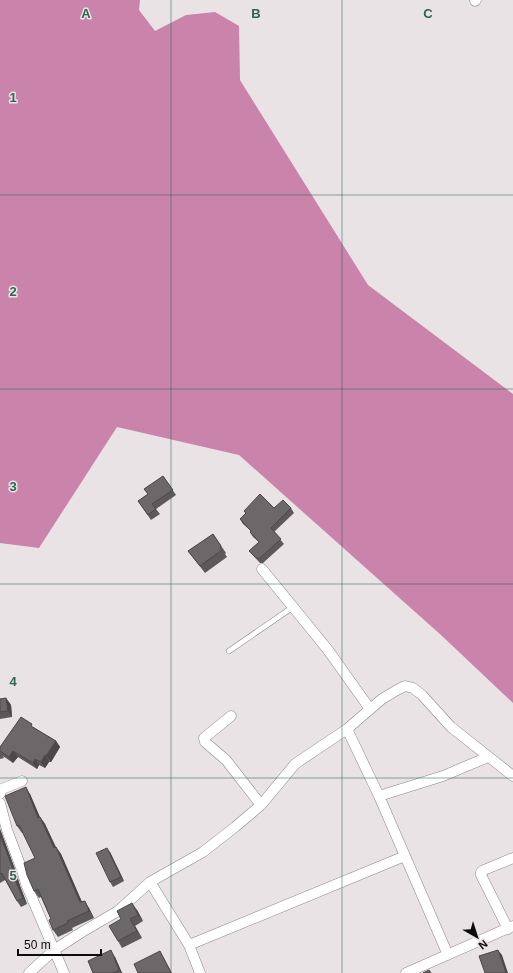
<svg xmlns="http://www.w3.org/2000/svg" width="513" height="973" font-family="Arial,sans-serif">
<rect width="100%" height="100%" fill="#eae3e6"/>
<path fill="#ca83aa" d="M 0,0 L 140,0 L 139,10 L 155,31 L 186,15 L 215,12 L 239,26 L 240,80 L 368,285 L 513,394 L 513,703 L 441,635 L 239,455 L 117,427 L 39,548 L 0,543 Z"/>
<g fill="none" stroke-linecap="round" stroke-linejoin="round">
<defs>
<path id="service" d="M 229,651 L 293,607"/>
<path id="minor" d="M 475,1 L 476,0
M 262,569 L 328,650 L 370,709
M 231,716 L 204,738 L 205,742 L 226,760 L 261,805
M 347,729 L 379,796 L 448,955
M 0,794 L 2,789 L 22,781
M 379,796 L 443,776 L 488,757
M 0,803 L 7,830 L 22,870 L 26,884 L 64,973
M 150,882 L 189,945 L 200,973
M 508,929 L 481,875 L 481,872 L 484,870 L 513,858
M 189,945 L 405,856
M 29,973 L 54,950 L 82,932 L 118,911 L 150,882 L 203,852 L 235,827 L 261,805 L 295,764 L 347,729 L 382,699 L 397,690 L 405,686 L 413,688 L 422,695 L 451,727 L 513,776
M 406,973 L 513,926"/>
</defs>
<use href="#service" stroke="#8b8588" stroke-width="6"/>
<use href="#minor" stroke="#8b8588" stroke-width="11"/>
<use href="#service" stroke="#fff" stroke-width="5"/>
<use href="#minor" stroke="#fff" stroke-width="10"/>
</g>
<path fill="#5d595a" d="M 163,476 L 176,495 L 156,509 L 160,514 L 151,520 L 138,501 L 148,494 Z
M 274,508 L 291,508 L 294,513 L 274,532 L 284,544 L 263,563 L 260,563 L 249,551 L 259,542 L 253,537 L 250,532 L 251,531 L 243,524 L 240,519 L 246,514 L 244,511 Z
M 213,534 L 226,553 L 225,554 L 227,557 L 205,573 L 188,551 Z
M 6,698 L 11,705 L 12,717 L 0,719 L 0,699 Z
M 34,728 L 56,741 L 60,747 L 51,762 L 49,762 L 45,768 L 39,765 L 37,769 L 18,757 L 13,763 L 3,756 L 4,758 L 0,759 L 0,747 Z
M 30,794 L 40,817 L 45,824 L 56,847 L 61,854 L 82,902 L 89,908 L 94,918 L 72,928 L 73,930 L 58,937 L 53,930 L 51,919 L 41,897 L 39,898 L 34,891 L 35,858 L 23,833 L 22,833 L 17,826 Z
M 0,829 L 16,872 L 20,886 L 27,904 L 21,907 L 17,901 L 5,880 L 0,883 Z
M 110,852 L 124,881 L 113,887 L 110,882 Z
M 137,910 L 143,921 L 135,926 L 142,938 L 122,948 L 118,941 L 121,919 Z
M 115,957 L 122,973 L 93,973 Z"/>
<path fill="#4c484a" d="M 6,698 L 11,705 L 12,717 L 8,711 Z
M 56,741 L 60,747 L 51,762 L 46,756 Z
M 13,751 L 18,757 L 13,763 L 9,757 Z
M 45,755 L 49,762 L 45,768 L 41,762 Z
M 35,759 L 39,765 L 37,769 L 33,763 Z
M 26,787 L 30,794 L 43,825 L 38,818 Z
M 40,817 L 45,824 L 59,855 L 54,848 Z
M 0,829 L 16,872 L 20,886 L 27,904 L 23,898 L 15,880 L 0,835 Z
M 56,847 L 61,854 L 85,909 L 80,902 Z
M 107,848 L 110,852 L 124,881 L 121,877 Z
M 85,901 L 89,908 L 94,918 L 89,911 Z
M 132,903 L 137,910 L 143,921 L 138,915 Z
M 130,919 L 135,926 L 142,938 L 137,931 Z
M 111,950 L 115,957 L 122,973 L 121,973 L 119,970 Z
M 498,950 L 502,955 L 508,973 L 506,973 Z
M 160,951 L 164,958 L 172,973 L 171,973 Z"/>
<path fill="#6c6769" stroke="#4c484a" d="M 163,476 L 173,490 L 152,504 L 156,509 L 148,515 L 138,501 L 148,494 L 144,489 Z
M 260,494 L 274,508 L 283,500 L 291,508 L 271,528 L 281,539 L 260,558 L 256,558 L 249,551 L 259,542 L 250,532 L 251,531 L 240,519 L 246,513 L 244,511 Z
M 213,534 L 221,546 L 220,547 L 222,550 L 200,566 L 188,551 Z
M 6,698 L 8,711 L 0,712 L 0,699 Z
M 21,717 L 32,724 L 31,726 L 56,741 L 46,756 L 45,755 L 41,762 L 35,759 L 33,763 L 13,751 L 9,757 L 0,751 L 0,747 Z
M 26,787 L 38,818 L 40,817 L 54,848 L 56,847 L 80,902 L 85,901 L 89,911 L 67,921 L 68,923 L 53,930 L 49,920 L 51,919 L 38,889 L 34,891 L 27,875 L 24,863 L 35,858 L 19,825 L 17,826 L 5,796 Z
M 0,835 L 12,866 L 15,880 L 23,898 L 17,901 L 2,873 L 0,874 Z
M 107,848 L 121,877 L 110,882 L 96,853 Z
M 132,903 L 138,915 L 130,919 L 137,931 L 118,941 L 109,926 L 121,919 L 117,911 Z
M 111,950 L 119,970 L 113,973 L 93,973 L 88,961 Z
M 498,950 L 506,973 L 485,973 L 479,956 Z
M 160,951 L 171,973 L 138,973 L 134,964 Z
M 429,970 L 431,973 L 423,973 Z"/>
<path fill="none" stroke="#2c6650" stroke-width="1" stroke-opacity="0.55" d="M 171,0 L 171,973M 342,0 L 342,973M 0,195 L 513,195M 0,389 L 513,389M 0,584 L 513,584M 0,778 L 513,778"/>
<g font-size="13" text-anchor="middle" font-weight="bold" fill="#2c6650" stroke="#eae3e6" stroke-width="3" stroke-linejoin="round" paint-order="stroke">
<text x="86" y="18">A</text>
<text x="256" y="18">B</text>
<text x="428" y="18">C</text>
<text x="13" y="102">1</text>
<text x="13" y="296">2</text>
<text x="13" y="491">3</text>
<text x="13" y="686">4</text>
<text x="13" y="880">5</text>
</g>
<g transform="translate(477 937) rotate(141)" stroke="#eae3e6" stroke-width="3" paint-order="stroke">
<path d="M0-3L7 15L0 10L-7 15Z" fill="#0d0b0c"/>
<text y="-6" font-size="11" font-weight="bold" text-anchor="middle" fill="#0d0b0c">N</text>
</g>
<path d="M18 949v6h83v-6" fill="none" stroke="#0d0b0c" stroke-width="2"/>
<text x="24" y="949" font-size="12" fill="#0d0b0c" stroke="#eae3e6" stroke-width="3" paint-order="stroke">50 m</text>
</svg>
